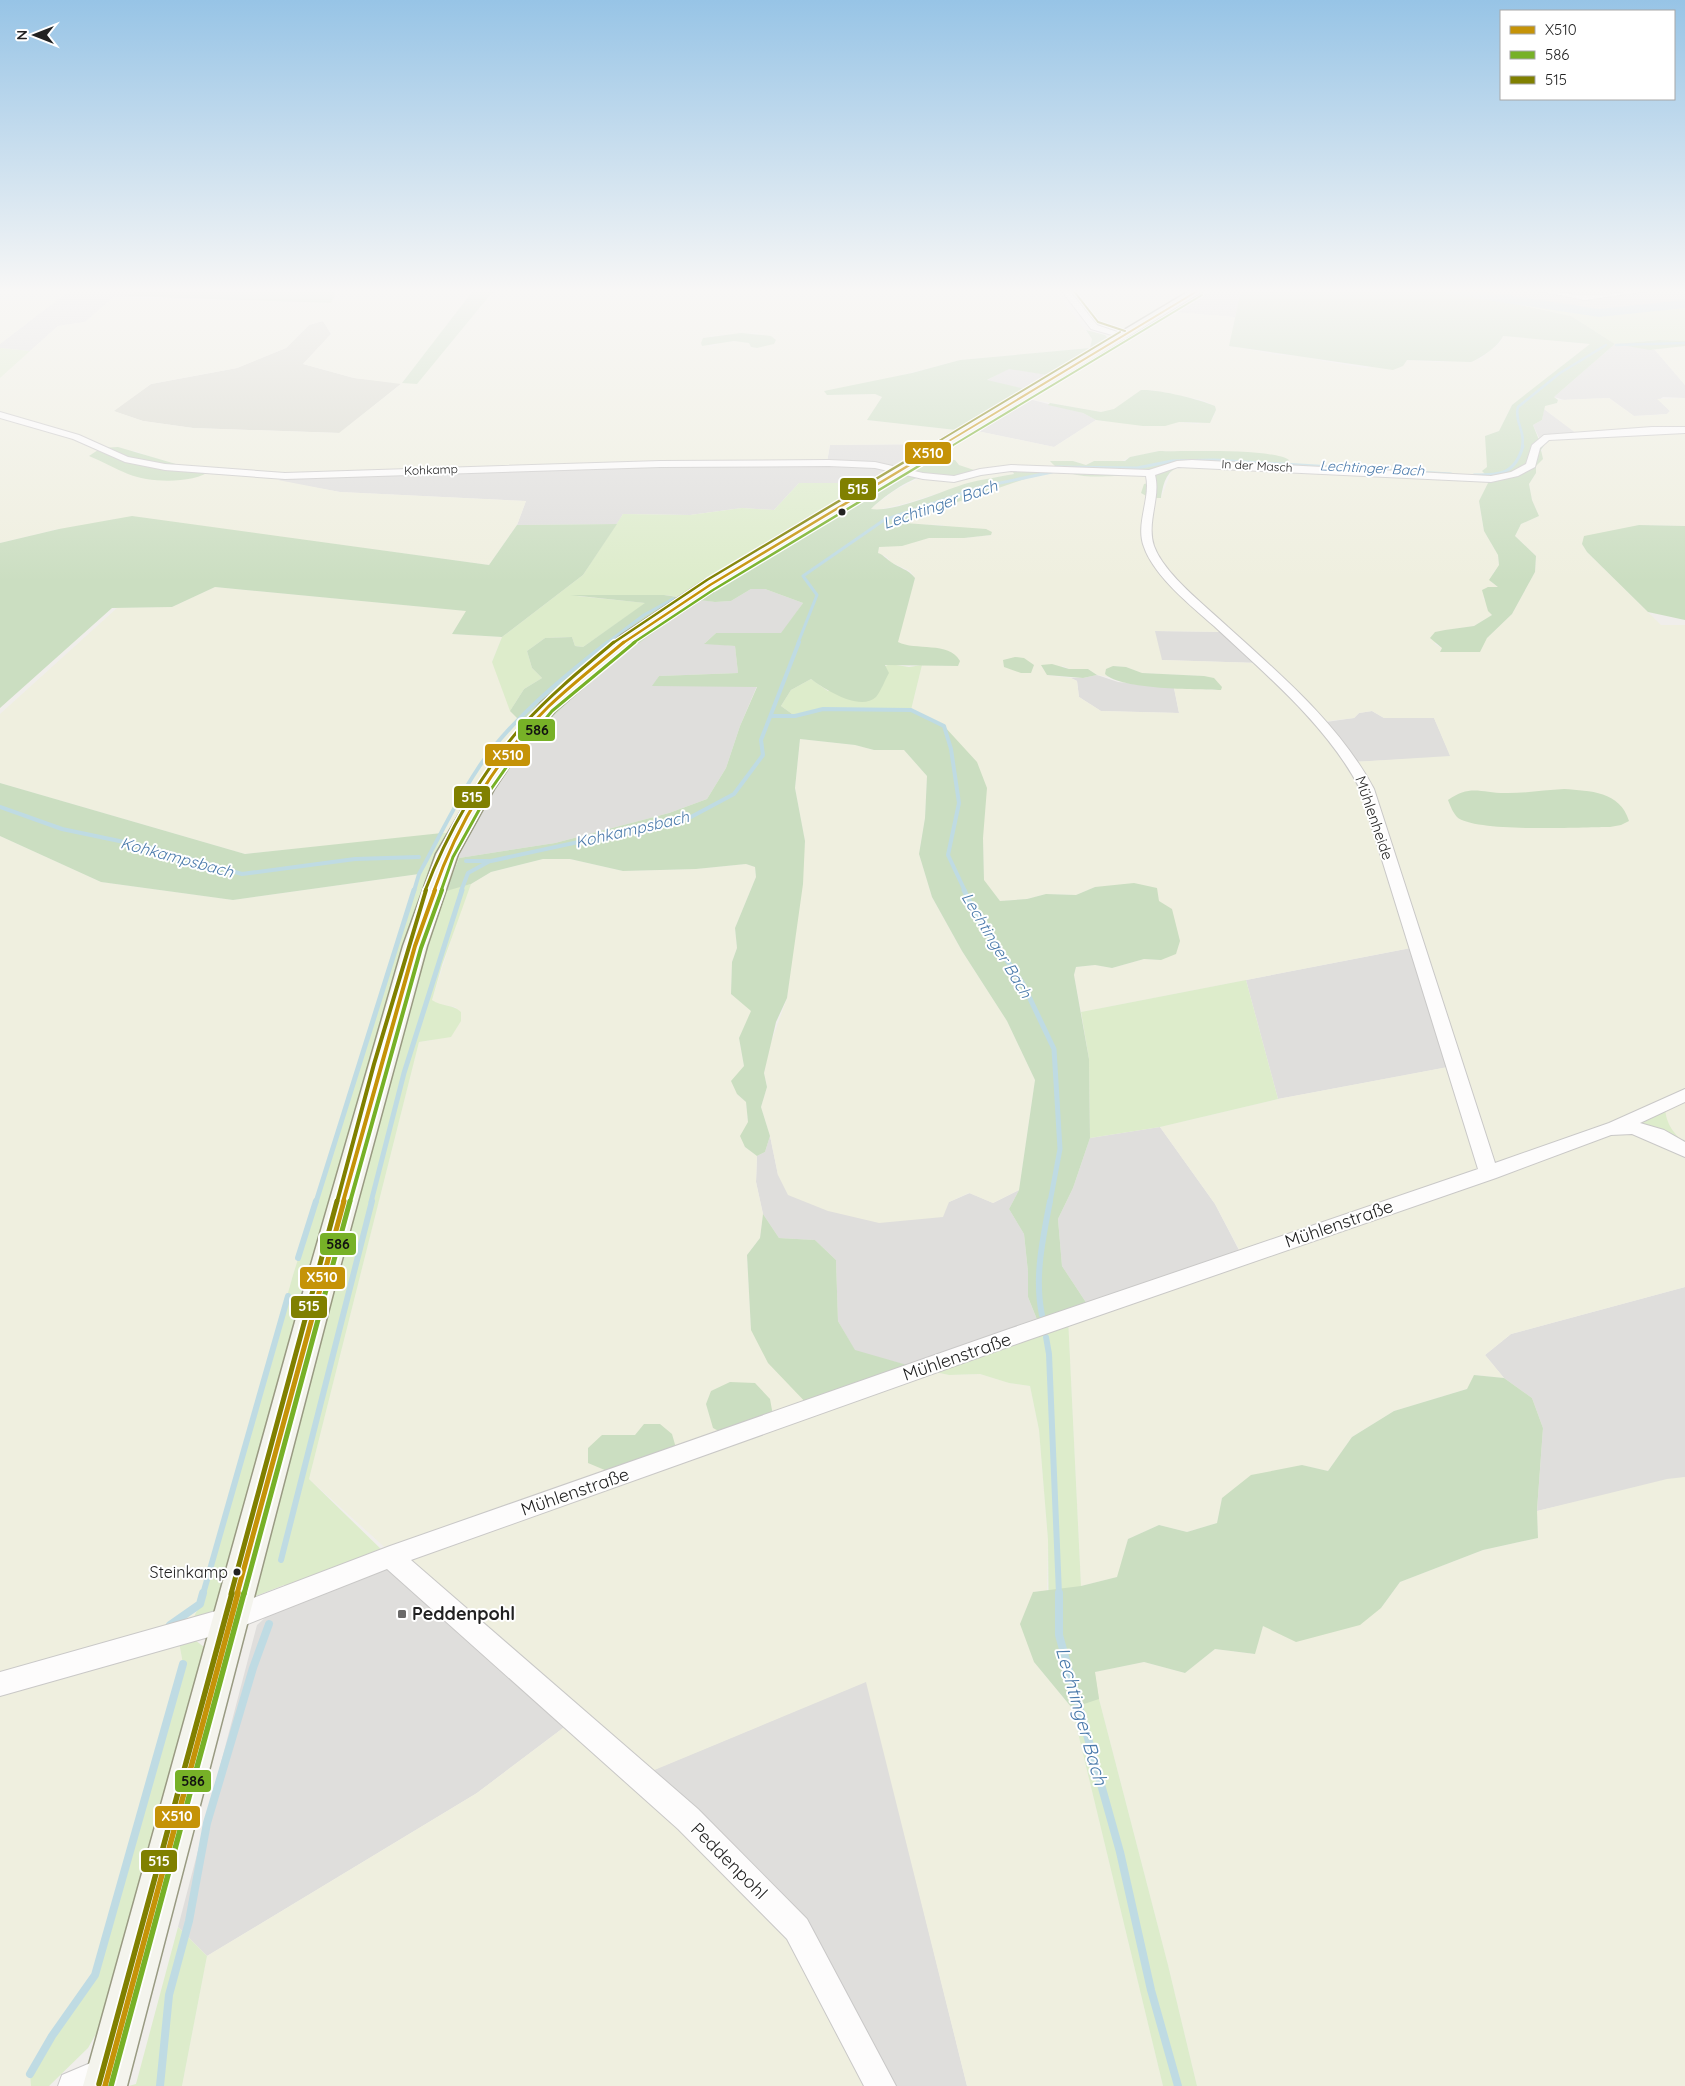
<svg xmlns="http://www.w3.org/2000/svg" width="1685" height="2086" font-family="Quicksand,sans-serif">
<rect width="100%" height="100%" fill="#f0eeeb"/>
<path fill="#dfdedc" d="M 70,290 L 138,291 L 127,296 L 114,297 L 85,322 L 58,326 L 30,351 L 0,348 L 0,344 Z
M 1212,290 L 1241,290 L 1235,317 L 1173,312 Z
M 1463,290 L 1685,290 L 1685,304 L 1599,313 L 1470,294 Z
M 1615,344 L 1655,350 L 1685,385 L 1685,398 L 1663,397 L 1659,400 L 1670,411 L 1667,414 L 1634,416 L 1609,398 L 1564,400 L 1554,397 Z
M 1009,368 L 1047,375 L 1025,389 L 986,381 Z
M 1029,399 L 1083,413 L 1096,420 L 1054,447 L 977,431 Z
M 1544,409 L 1563,423 L 1578,434 L 1540,440 L 1533,425 L 1542,420 Z
M 934,444 L 900,470 L 862,483 L 799,483 L 774,510 L 742,508 L 690,515 L 623,514 L 617,524 L 517,525 L 526,501 L 340,492 L 278,481 L 285,476 L 827,462 L 830,445 Z
M 751,589 L 765,589 L 803,603 L 782,633 L 716,633 L 705,643 L 735,646 L 738,673 L 659,676 L 653,686 L 757,686 L 740,726 L 726,768 L 707,799 L 669,813 L 555,843 L 459,858 L 447,854 L 528,729 L 689,598 L 715,602 L 731,601 Z
M 1154,631 L 1227,632 L 1259,663 L 1161,660 Z
M 1097,675 L 1118,682 L 1174,688 L 1179,713 L 1101,711 L 1079,697 L 1077,681 L 1071,678 L 1083,678 Z
M 1372,711 L 1384,718 L 1434,718 L 1451,757 L 1353,762 L 1319,723 L 1354,718 L 1359,713 Z
M 1416,947 L 1454,1066 L 1278,1099 L 1246,980 Z
M 1160,1127 L 1215,1204 L 1243,1258 L 1091,1310 L 1062,1266 L 1058,1219 L 1073,1188 L 1090,1138 Z
M 770,1136 L 778,1175 L 949,1202 L 970,1193 L 993,1203 L 1019,1190 L 1009,1209 L 1024,1234 L 1028,1272 L 1028,1297 L 1040,1327 L 921,1369 L 855,1351 L 838,1321 L 836,1260 L 815,1240 L 779,1238 L 763,1214 L 756,1182 L 757,1156 L 765,1152 Z
M 1685,1287 L 1685,1477 L 1537,1511 L 1543,1428 L 1532,1398 L 1504,1378 L 1485,1355 L 1511,1334 Z
M 390,1562 L 575,1719 L 477,1793 L 207,1956 L 178,1927 L 257,1625 L 276,1608 Z
M 867,1681 L 967,2086 L 881,2086 L 639,1776 Z"/>
<path fill="#d9d9cd" d="M 323,321 L 331,334 L 303,364 L 354,378 L 402,383 L 340,433 L 193,428 L 143,421 L 113,411 L 151,384 L 237,368 L 286,348 L 309,325 Z"/>
<path fill="#efefdf" fill-rule="evenodd" d="M 0,290 L 140,290 L 70,290 L 0,344 Z
M 337,290 L 464,290 L 473,292 L 402,383 L 490,295 L 500,290 L 1054,290 L 1092,339 L 1090,348 L 960,360 L 827,395 L 875,394 L 882,397 L 868,420 L 956,430 L 934,444 L 830,445 L 827,462 L 285,476 L 278,480 L 340,492 L 526,501 L 517,525 L 489,565 L 207,527 L 59,529 L 0,543 L 0,378 L 58,326 L 85,322 L 114,297 L 331,303 ZM 323,321 L 331,334 L 303,364 L 354,378 L 401,384 L 339,433 L 193,428 L 143,421 L 114,411 L 151,384 L 237,368 L 286,348 L 309,325 ZM 758,333 L 757,348 L 751,347 L 749,343 L 740,341 L 724,342 L 709,347 L 711,336 ZM 135,451 L 148,456 L 193,469 L 129,474 L 89,455 Z
M 1071,290 L 1188,290 L 1171,303 L 1120,333 L 1098,327 Z
M 1173,312 L 1235,317 L 1230,346 L 1278,355 L 1303,356 L 1323,361 L 1366,368 L 1407,360 L 1438,362 L 1480,359 L 1500,343 L 1503,336 L 1591,344 L 1512,405 L 1499,431 L 1485,436 L 1491,479 L 1479,501 L 1484,531 L 1498,555 L 1499,566 L 1493,573 L 1491,582 L 1499,587 L 1483,598 L 1487,603 L 1488,610 L 1492,615 L 1474,626 L 1435,632 L 1435,644 L 1442,648 L 1440,652 L 1487,638 L 1512,614 L 1535,572 L 1536,556 L 1515,536 L 1521,524 L 1539,516 L 1532,500 L 1529,484 L 1536,473 L 1536,466 L 1546,441 L 1577,434 L 1544,409 L 1545,405 L 1557,403 L 1558,400 L 1609,398 L 1634,416 L 1656,415 L 1667,414 L 1670,411 L 1657,399 L 1685,398 L 1685,526 L 1639,525 L 1582,544 L 1587,552 L 1661,625 L 1685,625 L 1685,1144 L 1669,1128 L 1665,1118 L 1665,1105 L 1633,1127 L 1685,1150 L 1685,1287 L 1511,1334 L 1485,1355 L 1504,1378 L 1475,1375 L 1467,1389 L 1394,1411 L 1352,1437 L 1328,1471 L 1302,1465 L 1222,1498 L 1217,1523 L 1187,1532 L 1159,1525 L 1128,1539 L 1118,1577 L 1081,1586 L 1068,1317 L 1243,1257 L 1215,1204 L 1160,1127 L 1278,1099 L 1453,1066 L 1416,947 L 1081,1012 L 1074,975 L 1076,967 L 1095,965 L 1112,968 L 1144,959 L 1161,960 L 1095,887 L 1076,895 L 1046,894 L 1027,899 L 1000,901 L 984,881 L 983,838 L 944,726 L 911,710 L 922,665 L 957,666 L 939,649 L 905,646 L 897,642 L 915,578 L 910,571 L 890,562 L 887,557 L 878,553 L 879,546 L 889,546 L 929,538 L 964,538 L 991,535 L 940,525 L 904,524 L 911,518 L 957,501 L 988,492 L 1020,479 L 1035,477 L 1015,474 L 981,480 L 907,503 L 877,510 L 870,509 L 894,491 L 923,476 L 959,465 L 947,459 L 929,459 L 977,431 L 1054,447 L 1096,420 L 1159,426 L 1179,422 L 1198,424 L 1214,417 L 1215,406 L 1202,400 L 1157,391 L 1141,390 L 1114,410 L 1101,412 L 1029,399 ZM 1159,451 L 1231,452 L 1263,454 L 1172,470 L 1161,498 L 1150,473 L 1108,476 L 1066,471 L 1073,461 L 1086,465 L 1094,461 L 1120,462 L 1130,457 ZM 1155,631 L 1227,632 L 1258,663 L 1162,660 ZM 1063,666 L 1069,669 L 1088,669 L 1097,675 L 1109,677 L 1105,674 L 1113,666 L 1126,667 L 1141,673 L 1204,676 L 1221,690 L 1174,688 L 1179,713 L 1101,711 L 1079,697 L 1077,681 L 1071,678 L 1046,675 ZM 1372,711 L 1384,718 L 1434,718 L 1450,756 L 1353,762 L 1320,722 L 1354,718 L 1359,713 Z
M 1678,346 L 1685,346 L 1685,385 L 1655,350 Z
M 215,587 L 467,611 L 452,634 L 502,637 L 492,662 L 528,729 L 458,833 L 245,854 L 0,783 L 0,714 L 117,608 L 172,607 Z
M 800,739 L 855,745 L 874,750 L 904,750 L 927,776 L 925,818 L 919,854 L 932,897 L 962,951 L 1007,1021 L 1035,1080 L 1019,1190 L 993,1203 L 969,1193 L 949,1202 L 943,1217 L 879,1223 L 828,1211 L 788,1195 L 778,1175 L 770,1136 L 761,1107 L 767,1087 L 764,1073 L 769,1048 L 787,998 L 805,841 L 795,788 Z
M 0,836 L 101,882 L 233,900 L 419,874 L 293,1275 L 200,1604 L 192,1621 L 0,1679 Z
M 543,859 L 570,859 L 623,871 L 696,869 L 746,864 L 755,867 L 756,877 L 735,928 L 737,948 L 732,962 L 731,994 L 752,1011 L 739,1038 L 744,1066 L 737,1094 L 746,1102 L 748,1122 L 745,1147 L 757,1156 L 756,1182 L 763,1214 L 760,1238 L 747,1255 L 751,1330 L 949,1375 L 980,1374 L 1009,1383 L 1030,1386 L 1039,1430 L 1048,1540 L 1047,1591 L 1033,1592 L 1034,1662 L 1072,1708 L 1163,2086 L 967,2086 L 866,1682 L 640,1776 L 797,1929 L 881,2086 L 182,2086 L 207,1956 L 477,1793 L 575,1719 L 309,1479 L 419,1042 L 433,1040 L 456,1007 L 439,1005 L 432,1000 L 464,900 L 471,884 L 491,872 Z
M 1685,1477 L 1685,2086 L 1197,2086 L 1168,1965 L 1099,1699 L 1094,1672 L 1144,1662 L 1185,1673 L 1215,1649 L 1254,1654 L 1263,1626 L 1381,1608 L 1400,1582 L 1483,1550 L 1538,1538 L 1537,1511 L 1667,1479 Z
M 179,1642 L 183,1664 L 95,1975 L 30,2074 L 31,2086 L 0,2086 L 0,1690 Z"/>
<path fill="#ddeccb" d="M 1530,303 L 1599,313 L 1685,306 L 1685,341 L 1659,340 L 1615,344 L 1571,316 L 1528,306 Z
M 0,348 L 30,351 L 0,378 Z
M 799,483 L 862,483 L 689,598 L 664,595 L 577,596 L 646,603 L 583,647 L 575,646 L 572,637 L 545,638 L 527,651 L 532,668 L 542,678 L 524,689 L 510,711 L 492,662 L 502,637 L 583,575 L 623,514 L 690,515 L 742,508 L 774,510 Z
M 890,664 L 909,667 L 922,665 L 911,710 L 823,709 L 795,716 L 781,706 L 791,690 L 811,679 L 828,691 Z
M 442,833 L 458,833 L 447,854 L 459,858 L 446,890 L 471,884 L 442,965 L 432,1000 C 442,1007 453,1004 461,1012 L 461,1021 L 451,1037 L 419,1042 L 309,1479 L 385,1553 L 301,1585 L 284,1585 L 192,1621 L 200,1604 L 293,1275 L 419,874 Z
M 1246,980 L 1278,1099 L 1160,1127 L 1090,1138 L 1089,1059 L 1081,1012 Z
M 1665,1104 C 1665,1123 1672,1131 1685,1144 L 1633,1127 Z
M 1068,1317 L 1081,1586 L 1099,1699 L 1168,1965 L 1197,2086 L 1163,2086 L 1072,1708 L 1049,1643 L 1048,1540 L 1039,1430 L 1030,1386 L 1009,1383 L 980,1374 L 949,1375 L 921,1369 Z
M 195,1640 L 204,1647 L 206,1658 L 108,2013 L 88,2048 L 49,2086 L 31,2086 L 30,2074 L 42,2049 L 72,2010 L 95,1975 L 183,1664 L 179,1642 Z
M 178,1927 L 207,1956 L 182,2086 L 129,2086 L 136,2084 Z"/>
<path fill="#cbdec1" d="M 140,290 L 337,290 L 331,303 L 127,296 Z
M 464,290 L 500,290 L 490,295 L 417,384 L 402,383 L 472,292 Z
M 1241,290 L 1395,290 L 1409,292 L 1463,290 L 1470,294 L 1571,316 L 1615,344 L 1659,340 L 1685,341 L 1685,346 L 1650,350 L 1615,344 L 1554,397 L 1558,400 L 1557,403 L 1545,406 L 1542,420 L 1533,425 L 1539,440 L 1547,441 L 1541,450 L 1543,459 L 1536,466 L 1536,473 L 1529,484 L 1532,500 L 1539,516 L 1521,524 L 1515,536 L 1536,556 L 1535,572 L 1512,614 L 1487,638 L 1480,652 L 1440,652 L 1442,648 L 1430,638 L 1435,632 L 1445,630 L 1474,626 L 1492,615 L 1488,611 L 1482,590 L 1488,587 L 1498,587 L 1489,580 L 1499,565 L 1498,555 L 1484,531 L 1479,501 L 1490,479 L 1482,471 L 1487,467 L 1485,436 L 1499,431 L 1512,405 L 1590,344 L 1503,336 C 1499,346 1481,358 1471,362 L 1407,360 L 1403,366 L 1393,370 L 1229,346 Z
M 1086,330 L 1105,335 L 1109,340 L 1047,375 L 1009,369 L 987,380 L 1025,389 L 956,430 L 867,420 L 882,397 L 875,394 L 827,395 L 824,391 L 912,373 L 960,360 L 1090,348 L 1092,339 Z
M 741,333 L 771,336 L 776,340 L 774,344 L 757,348 L 751,347 L 749,343 L 734,341 L 702,346 L 701,343 L 703,338 Z
M 1141,390 C 1158,389 1199,399 1215,406 L 1216,410 L 1210,423 L 1179,422 L 1165,426 L 1143,426 L 1096,420 L 1083,413 L 1048,405 L 1050,403 L 1101,412 L 1114,409 Z
M 118,447 L 193,469 L 212,470 C 193,484 150,483 128,474 C 115,469 102,461 89,456 L 101,448 Z
M 1159,451 C 1186,452 1271,448 1289,460 L 1281,466 L 1179,467 C 1166,471 1163,485 1161,498 L 1150,498 L 1141,493 L 1144,484 L 1154,482 L 1150,473 L 1134,472 L 1130,475 C 1107,476 1067,482 1050,461 L 1073,461 L 1086,465 L 1094,461 L 1125,461 L 1130,457 Z
M 929,459 L 955,460 L 959,465 L 980,472 C 961,480 942,471 923,476 C 909,479 881,498 871,509 C 894,513 944,490 968,483 C 983,479 999,477 1014,474 L 1011,468 L 1020,465 L 1045,466 L 1045,472 L 911,518 L 905,523 L 986,529 L 992,532 L 991,535 L 964,538 L 929,538 L 902,546 L 879,547 L 878,553 C 884,555 886,559 891,562 C 899,568 908,569 915,578 L 898,642 C 915,651 949,641 960,661 L 958,666 L 885,665 L 889,673 C 885,680 881,691 876,697 C 860,712 824,689 811,679 L 791,690 L 781,706 L 795,716 L 823,709 L 911,710 L 944,726 L 977,762 L 987,788 L 983,838 L 984,880 L 1000,901 L 1027,899 L 1046,894 L 1076,895 L 1095,887 L 1134,883 L 1157,888 L 1159,901 L 1172,909 L 1180,941 L 1176,954 L 1161,960 L 1144,959 L 1112,968 L 1095,965 L 1076,967 L 1074,975 L 1089,1059 L 1090,1138 L 1073,1188 L 1058,1219 L 1062,1266 L 1091,1310 L 1040,1327 L 1028,1297 L 1028,1272 L 1024,1234 L 1009,1209 L 1019,1190 L 1035,1080 L 1007,1021 L 962,951 L 932,897 L 919,854 L 925,818 L 927,776 L 904,750 L 874,750 L 855,745 L 800,739 L 795,788 L 805,841 L 803,884 L 787,998 L 776,1022 L 764,1073 L 767,1087 L 761,1107 L 770,1136 L 765,1152 L 757,1156 L 745,1147 L 740,1136 L 748,1122 L 746,1102 L 737,1094 L 731,1081 L 744,1066 L 739,1038 L 751,1011 L 731,994 L 732,962 L 737,948 L 735,928 L 756,877 L 755,867 L 746,864 L 696,869 L 623,871 L 570,859 L 543,859 L 491,872 L 471,884 L 446,891 L 459,858 L 555,843 L 669,813 L 707,799 L 726,768 L 740,726 L 757,687 L 652,686 L 659,676 L 738,673 L 735,646 L 704,644 L 716,633 L 781,633 L 803,603 L 765,589 L 751,589 L 731,601 L 715,602 L 699,600 L 604,668 L 545,724 L 528,729 L 510,711 L 524,689 L 542,678 L 532,668 L 527,651 L 545,638 L 572,637 L 575,646 L 583,647 L 645,603 L 570,595 L 664,595 L 699,600 Z
M 132,516 L 489,565 L 517,525 L 617,524 L 583,575 L 502,637 L 452,634 L 466,611 L 215,587 L 172,607 L 112,608 L 0,708 L 0,543 L 59,529 Z
M 1639,525 L 1685,526 L 1685,620 L 1648,612 L 1587,552 L 1582,544 L 1584,536 Z
M 1015,657 L 1024,658 L 1034,665 L 1031,673 L 1021,673 L 1004,667 L 1003,660 Z
M 1052,664 L 1069,669 L 1088,669 L 1097,675 L 1083,678 L 1047,675 L 1041,665 Z
M 1113,666 L 1126,667 L 1142,673 L 1204,676 L 1214,678 L 1222,687 L 1221,690 C 1197,689 1121,690 1105,674 L 1106,669 Z
M 0,783 L 245,854 L 442,833 L 419,874 L 233,900 L 101,882 L 0,836 Z
M 1564,789 C 1590,791 1620,791 1629,821 L 1621,825 L 1610,827 C 1582,827 1475,833 1457,817 C 1453,813 1450,805 1448,800 C 1471,783 1483,794 1508,793 C 1527,793 1545,790 1564,789 Z
M 763,1214 L 779,1238 L 815,1240 L 836,1260 L 838,1321 L 855,1350 L 921,1369 L 811,1408 L 768,1363 L 751,1330 L 747,1255 L 760,1238 Z
M 1474,1375 L 1504,1378 L 1532,1398 L 1543,1428 L 1537,1510 L 1538,1538 L 1483,1550 L 1400,1582 L 1381,1608 L 1360,1625 L 1296,1642 L 1263,1626 L 1255,1654 L 1215,1649 L 1185,1673 L 1144,1662 L 1095,1672 L 1099,1699 L 1072,1708 L 1034,1662 L 1020,1624 L 1033,1592 L 1081,1586 L 1117,1577 L 1128,1539 L 1159,1525 L 1187,1532 L 1217,1523 L 1222,1498 L 1251,1475 L 1302,1465 L 1328,1471 L 1352,1437 L 1394,1411 L 1467,1389 Z
M 730,1382 L 755,1383 L 770,1399 L 774,1421 L 730,1437 L 713,1428 L 706,1404 L 711,1391 Z
M 644,1424 L 660,1424 L 672,1434 L 678,1455 L 619,1476 L 588,1463 L 588,1448 L 602,1435 L 635,1435 Z"/>
<g fill="none" stroke-linecap="round" stroke-linejoin="round">
<path stroke="#bfdbe3" stroke-width="2.5" d="M 1616,345 L 1685,343
M 1522,447 C 1526,432 1514,421 1518,407 L 1560,373 L 1606,345"/>
<path stroke="#bfdbe3" stroke-width="3" d="M 1057,467 L 1137,468 L 1172,461 L 1214,460 L 1451,474
M 1474,475 C 1501,475 1515,474 1523,446
M 607,643 L 644,615 L 673,599
M 798,643 L 817,595 L 803,576 L 884,520 L 981,487 L 1052,472"/>
<path stroke="#bfdbe3" stroke-width="4" d="M 772,716 L 795,716 L 823,709 L 911,710 L 944,726 L 951,749 L 959,803 L 948,855 L 965,891
M 0,807 L 62,829 L 148,847 L 242,874 L 355,859 L 419,857
M 466,861 L 491,861 L 689,818 L 734,794 L 763,755 L 761,740 L 799,642
M 414,891 L 419,874 C 438,840 455,803 477,770 C 507,723 564,676 608,642
M 461,891 L 468,873 L 490,861"/>
<path stroke="#bfdbe3" stroke-width="5" d="M 964,890 L 976,915 L 1023,984 L 1054,1049 L 1060,1149 L 1050,1202
M 316,1202 L 414,890
M 371,1202 L 404,1073 L 462,890"/>
<path stroke="#bfdbe3" stroke-width="6" d="M 298,1258 L 316,1201
M 1042,1315 C 1034,1277 1043,1238 1050,1201
M 1046,1337 L 1049,1354 L 1059,1594
M 281,1560 L 372,1201
M 203,1594 L 288,1296"/>
<path stroke="#bfdbe3" stroke-width="8" d="M 1059,1593 L 1059,1635 L 1120,1852 L 1151,1990 L 1178,2086
M 170,1625 L 200,1604 L 203,1593
M 30,2074 L 52,2036 L 95,1975 L 183,1664
M 160,2086 L 169,1995 L 189,1921 L 207,1823 L 253,1668 L 269,1624"/>
<path fill="#bfdbe3" fill-rule="evenodd" d="M 1441,290 L 1474,290 L 1599,309 L 1685,300 L 1685,308 L 1599,317 L 1448,294 Z"/>
<defs>
<path id="minor" d="M 1061,290 L 1069,290 L 1097,325 L 1126,335 L 1126,339 L 1091,329 Z
M 1534,290 C 1551,290 1567,295 1584,295 C 1607,297 1631,290 1654,290 L 1585,300 Z
M 0,412 L 79,435 L 128,457 L 165,464 L 285,473 L 660,461 L 829,460 L 875,462 L 923,473 L 954,476 L 980,469 L 1011,465 L 1149,470 L 1177,461 L 1192,460 L 1491,476 L 1511,472 L 1526,464 L 1532,445 L 1544,435 L 1652,427 L 1685,427 L 1685,433 L 1549,440 L 1540,448 L 1535,467 L 1518,476 L 1491,482 L 1178,467 L 1155,475 C 1161,498 1146,522 1154,546 C 1164,574 1206,606 1228,627 C 1281,675 1340,725 1374,789 L 1495,1163 L 1609,1123 L 1685,1089 L 1685,1102 L 1640,1123 L 1664,1130 L 1685,1142 L 1685,1157 L 1632,1134 L 1611,1135 L 1496,1178 L 1025,1341 L 411,1560 L 698,1809 L 807,1919 L 896,2086 L 864,2086 L 787,1939 L 678,1829 L 387,1569 L 230,1631 L 0,1696 L 0,1672 L 230,1607 L 390,1546 L 1009,1329 L 1478,1169 L 1360,789 C 1328,726 1265,674 1214,626 C 1191,606 1154,576 1144,547 C 1135,524 1151,499 1146,476 L 1011,471 L 981,475 L 954,482 L 923,479 L 875,468 L 829,466 L 660,467 L 285,479 L 165,470 L 125,462 L 73,439 L 0,418 Z
M 107,2056 L 118,2060 L 122,2071 L 118,2082 L 109,2086 L 58,2086 L 62,2075 Z"/>
<path id="secondary" d="M 1191,290 L 1205,290 L 716,589 L 634,643 L 555,711 L 512,762 L 494,789 L 458,854 L 427,946 L 336,1282 L 127,2086 L 83,2086 L 306,1282 L 403,946 L 436,854 L 474,789 L 498,754 L 541,703 L 622,635 L 704,581 Z"/>
</defs>
<use href="#minor" stroke="#c9c8c7" stroke-width="2"/>
<use href="#secondary" stroke="#999a82" stroke-width="3"/>
<use href="#minor" fill="#fdfcfc" fill-rule="evenodd"/>
<use href="#secondary" fill="#f4f4ed" fill-rule="evenodd"/>
<defs>
<path id="bus-1-far5" d="M 939,447 L 1199,290"/>
<path id="bus-1-far4" d="M 623,643 L 710,585 L 941,446"/>
<path id="bus-1-far3" d="M 434,891 C 457,824 498,757 548,707 C 572,684 599,663 624,642"/>
<path id="bus-1-far2" d="M 343,1202 L 415,946 L 435,890"/>
<path id="bus-1-far1" d="M 237,1594 L 344,1201"/>
<path id="bus-1" d="M 105,2086 L 238,1593"/>
<path id="bus-2-far5" d="M 950,447 L 1202,295"/>
<path id="bus-2-far4" d="M 633,643 L 713,590 L 952,446"/>
<path id="bus-2-far3" d="M 441,891 L 453,857 L 489,792 L 510,762 L 552,711 L 635,642"/>
<path id="bus-2-far2" d="M 350,1202 L 421,948 L 442,890"/>
<path id="bus-2-far1" d="M 244,1594 L 350,1201"/>
<path id="bus-2" d="M 111,2086 L 244,1593"/>
<path id="bus-3-far5" d="M 1073,290 L 1098,322 L 1125,331
M 929,447 L 1120,332"/>
<path id="bus-3-far4" d="M 613,643 L 707,580 L 931,446"/>
<path id="bus-3-far3" d="M 425,891 C 446,835 484,768 524,724 C 551,694 583,668 614,642"/>
<path id="bus-3-far2" d="M 337,1202 L 374,1064 L 426,890"/>
<path id="bus-3-far1" d="M 231,1594 L 337,1201"/>
<path id="bus-3" d="M 99,2084 L 232,1593"/>
</defs>
<use href="#bus-1-far5" stroke="#fff" stroke-width="4"/>
<use href="#bus-1-far4" stroke="#fff" stroke-width="5"/>
<use href="#bus-1-far3" stroke="#fff" stroke-width="6"/>
<use href="#bus-1-far2" stroke="#fff" stroke-width="8"/>
<use href="#bus-1-far1" stroke="#fff" stroke-width="9"/>
<use href="#bus-1" stroke="#fff" stroke-width="9"/>
<use href="#bus-2-far5" stroke="#fff" stroke-width="4"/>
<use href="#bus-2-far4" stroke="#fff" stroke-width="5"/>
<use href="#bus-2-far3" stroke="#fff" stroke-width="6"/>
<use href="#bus-2-far2" stroke="#fff" stroke-width="8"/>
<use href="#bus-2-far1" stroke="#fff" stroke-width="9"/>
<use href="#bus-2" stroke="#fff" stroke-width="9"/>
<use href="#bus-3-far5" stroke="#fff" stroke-width="4"/>
<use href="#bus-3-far4" stroke="#fff" stroke-width="5"/>
<use href="#bus-3-far3" stroke="#fff" stroke-width="6"/>
<use href="#bus-3-far2" stroke="#fff" stroke-width="8"/>
<use href="#bus-3-far1" stroke="#fff" stroke-width="9"/>
<use href="#bus-3" stroke="#fff" stroke-width="9"/>
<use href="#bus-1-far5" stroke="#c59308" stroke-width="2"/>
<use href="#bus-1-far4" stroke="#c59308" stroke-width="2.5"/>
<use href="#bus-1-far3" stroke="#c59308" stroke-width="3"/>
<use href="#bus-1-far2" stroke="#c59308" stroke-width="4"/>
<use href="#bus-1-far1" stroke="#c59308" stroke-width="5"/>
<use href="#bus-1" stroke="#c59308" stroke-width="5.5"/>
<use href="#bus-2-far5" stroke="#77b127" stroke-width="2"/>
<use href="#bus-2-far4" stroke="#77b127" stroke-width="2.5"/>
<use href="#bus-2-far3" stroke="#77b127" stroke-width="3"/>
<use href="#bus-2-far2" stroke="#77b127" stroke-width="4"/>
<use href="#bus-2-far1" stroke="#77b127" stroke-width="5"/>
<use href="#bus-2" stroke="#77b127" stroke-width="5.5"/>
<use href="#bus-3-far5" stroke="#808000" stroke-width="2"/>
<use href="#bus-3-far4" stroke="#808000" stroke-width="2.5"/>
<use href="#bus-3-far3" stroke="#808000" stroke-width="3"/>
<use href="#bus-3-far2" stroke="#808000" stroke-width="4"/>
<use href="#bus-3-far1" stroke="#808000" stroke-width="5"/>
<use href="#bus-3" stroke="#808000" stroke-width="5.5"/>
</g>
<linearGradient id="sky" x2="0" y2="1"><stop stop-color="#97c4e6"/><stop offset="0.5" stop-color="#f8f7f6"/><stop offset="1" stop-color="#f8f7f6" stop-opacity="0"/></linearGradient>
<rect width="1685" height="582" fill="url(#sky)"/>
<g fill="#222" stroke="#fff" stroke-width="2">
<circle cx="842" cy="512" r="4.5"/>
<circle cx="237" cy="1572" r="4.5"/>
</g>
<rect fill="#6a6968" stroke="#fff" stroke-width="2" x="397" y="1609" width="10" height="10" rx="2.5"/>
<g text-anchor="middle" stroke-width="4" stroke-linejoin="round" paint-order="stroke">
<g font-size="12" fill="#222" stroke="#fff">
<text transform="translate(1257 466) rotate(3)" y="4">In der Masch</text>
<text transform="translate(431 470) rotate(-2)" y="4">Kohkamp</text>
</g>
<g font-size="14" font-style="italic" fill="#4a7aab" stroke="#fff">
<text transform="translate(1372 468) rotate(3)" y="5">Lechtinger Bach</text>
</g>
<g font-size="15" fill="#222" stroke="#fff">
<text transform="translate(1374 818) rotate(71)" y="5">Mühlenheide</text>
</g>
<g font-size="16" font-style="italic" fill="#4a7aab" stroke="#fff">
<text transform="translate(940 504) rotate(-19)" y="6">Lechtinger Bach</text>
<text transform="translate(632 829) rotate(-13)" y="6">Kohkampsbach</text>
<text transform="translate(177 857) rotate(15)" y="6">Kohkampsbach</text>
<text transform="translate(997 945) rotate(59)" y="6">Lechtinger Bach</text>
</g>
<g font-size="16" fill="#222" stroke="#fff" text-anchor="end">
<text x="228" y="1578">Steinkamp</text>
</g>
<g font-size="18" fill="#222" stroke="#fff">
<text transform="translate(1339 1224) rotate(-19)" y="6">Mühlenstraße</text>
<text transform="translate(957 1357) rotate(-19)" y="6">Mühlenstraße</text>
<text transform="translate(575 1492) rotate(-19)" y="6">Mühlenstraße</text>
<text transform="translate(729 1861) rotate(45)" y="6">Peddenpohl</text>
</g>
<g font-size="18" font-weight="bold" fill="#222" stroke="#fff" text-anchor="start">
<text x="412" y="1620">Peddenpohl</text>
</g>
<g font-size="19" font-style="italic" fill="#4a7aab" stroke="#fff">
<text transform="translate(1082 1716) rotate(74)" y="7">Lechtinger Bach</text>
</g>
</g>
<g stroke="#fff" stroke-width="2">
<rect x="904" y="441" width="48" height="24" rx="5" fill="#c59308"/>
<rect x="839" y="477" width="38" height="24" rx="5" fill="#808000"/>
<rect x="517" y="718" width="39" height="24" rx="5" fill="#77b127"/>
<rect x="484" y="743" width="47" height="24" rx="5" fill="#c59308"/>
<rect x="453" y="785" width="38" height="24" rx="5" fill="#808000"/>
<rect x="319" y="1232" width="38" height="24" rx="5" fill="#77b127"/>
<rect x="299" y="1266" width="47" height="24" rx="5" fill="#c59308"/>
<rect x="290" y="1295" width="38" height="24" rx="5" fill="#808000"/>
<rect x="174" y="1769" width="38" height="24" rx="5" fill="#77b127"/>
<rect x="154" y="1805" width="47" height="24" rx="5" fill="#c59308"/>
<rect x="140" y="1849" width="38" height="24" rx="5" fill="#808000"/>
</g>
<g font-size="14" text-anchor="middle" font-weight="bold" fill="#fff">
<text x="928" y="458">X510</text>
<text x="858" y="494">515</text>
<text x="508" y="760">X510</text>
<text x="472" y="802">515</text>
<text x="322" y="1282">X510</text>
<text x="309" y="1311">515</text>
<text x="177" y="1821">X510</text>
<text x="159" y="1866">515</text>
</g>
<g font-size="14" text-anchor="middle" font-weight="bold" fill="#111">
<text x="537" y="735">586</text>
<text x="338" y="1249">586</text>
<text x="193" y="1786">586</text>
</g>
<rect x="1500" y="10" width="175" height="90" fill="#ffffff" stroke="#a7a7a7"/>
<rect x="1510" y="26" width="25" height="8" fill="#c59308" stroke="#a7a7a7"/>
<text x="1545" y="35" font-size="15" fill="#222222">X510</text>
<rect x="1510" y="51" width="25" height="8" fill="#77b127" stroke="#a7a7a7"/>
<text x="1545" y="60" font-size="15" fill="#222222">586</text>
<rect x="1510" y="76" width="25" height="8" fill="#808000" stroke="#a7a7a7"/>
<text x="1545" y="85" font-size="15" fill="#222222">515</text>
<g transform="translate(35 35) rotate(270)" stroke="#ffffff" stroke-width="4" paint-order="stroke">
<path d="M0-4L9 19L0 12L-9 19Z" fill="#222222"/>
<text y="-8" font-size="14" font-weight="bold" text-anchor="middle" fill="#222222">N</text>
</g>
</svg>
